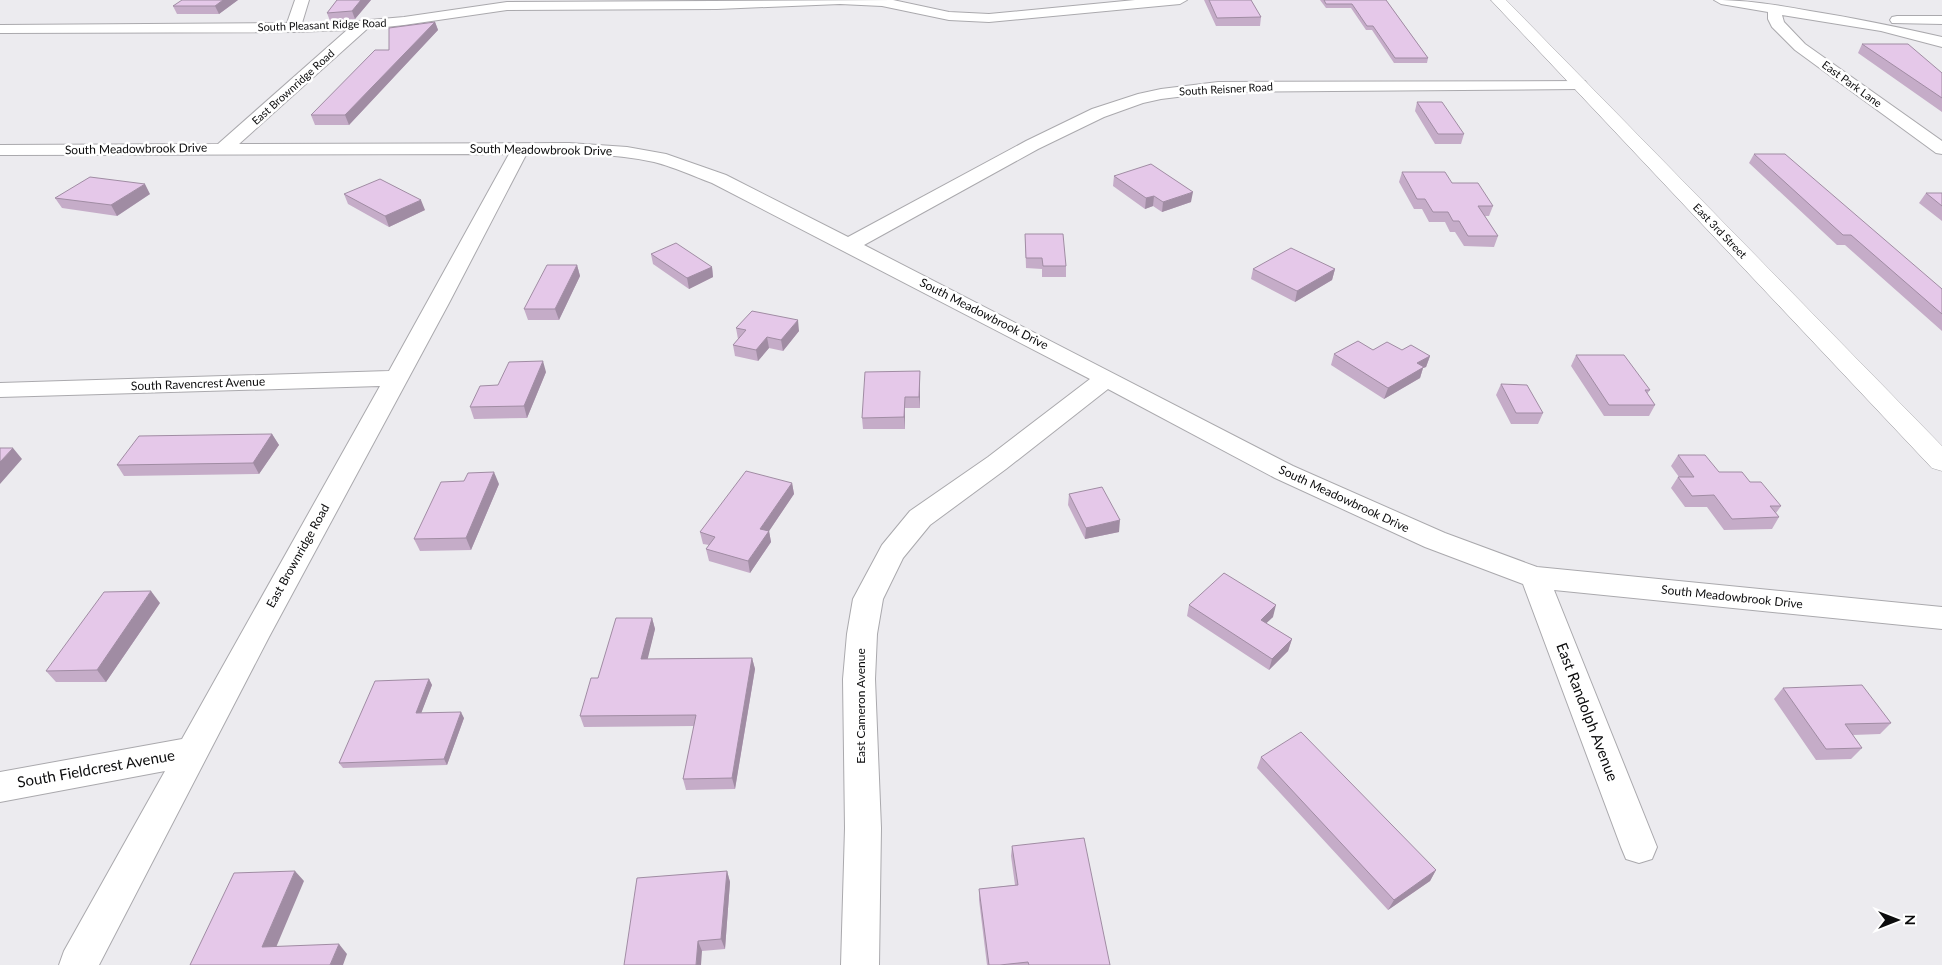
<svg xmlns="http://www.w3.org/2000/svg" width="1942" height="965" font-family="Lato,sans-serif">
<rect width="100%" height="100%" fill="#ecebef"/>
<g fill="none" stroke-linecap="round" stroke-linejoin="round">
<defs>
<path id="minor" d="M 295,0 L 309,0 L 302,23 L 336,23 L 404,17 L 507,2 L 893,0 L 949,12 L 989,14 L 1135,0 L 1187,0 L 1180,4 L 989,22 L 949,20 L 882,6 L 840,4 L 717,9 L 507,10 L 404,25 L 367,29 L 239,144 L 569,143 L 627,147 L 666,154 L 726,175 L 848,237 L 1026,141 L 1092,109 L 1138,94 L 1161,89 L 1218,82 L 1585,81 L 1587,84 L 1585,87 L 1579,89 L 1218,92 L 1161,99 L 1143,103 L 1104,117 L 1038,149 L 864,245 L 1293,466 L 1445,533 L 1537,567 L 1942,607 L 1942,629 L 1554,590 L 1657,847 L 1652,859 L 1639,863 L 1626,859 L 1621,847 L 1523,584 L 1425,547 L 1275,478 L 1108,389 L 1006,469 L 930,525 L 903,558 L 883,599 L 877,634 L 875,679 L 881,828 L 879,965 L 841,965 L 845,828 L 843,679 L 847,634 L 853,599 L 882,545 L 910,511 L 988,457 L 1090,379 L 712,183 C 693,176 674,167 654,162 C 612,153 569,153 527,153 L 449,303 L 269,637 L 99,965 L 59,965 L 64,951 L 165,771 L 0,802 L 0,772 L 182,739 L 380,386 L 0,397 L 0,383 L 389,371 L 509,154 L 0,155 L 0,145 L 218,144 L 347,30 L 293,32 L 0,33 L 0,25 L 287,23 Z
M 1714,0 C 1747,0 1777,5 1810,11 C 1854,18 1898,27 1942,37 L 1942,47 L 1881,31 L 1782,15 L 1784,22 L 1805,44 L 1942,141 L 1942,154 L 1936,153 L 1795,50 L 1772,27 L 1768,19 L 1768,12 L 1721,4 Z
M 1897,16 L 1942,16 L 1942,24 L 1892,23 L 1890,20 L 1892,17 Z"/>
<path id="trunk" d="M 1491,0 L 1506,0 L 1942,446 L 1942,471 L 1932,468 Z"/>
</defs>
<use href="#minor" stroke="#aaa9ad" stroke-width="2"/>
<use href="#trunk" stroke="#aaa9ad" stroke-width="1"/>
<use href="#minor" fill="#fff" fill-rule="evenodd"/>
<use href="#trunk" fill="#fff" fill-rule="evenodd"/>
</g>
<path fill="#c5acc8" d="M 238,0 L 219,14 L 177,14 L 173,6 Z
M 337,0 L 371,0 L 355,19 L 330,21 L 327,13 Z
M 1204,0 L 1251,0 L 1261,17 L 1260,26 L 1216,26 Z
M 1320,0 L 1386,0 L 1428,58 L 1427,63 L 1394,63 L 1372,30 L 1366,30 L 1351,8 L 1326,8 Z
M 435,22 L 438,30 L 349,125 L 315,125 L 311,115 L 389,50 Z
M 1862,44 L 1942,73 L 1942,112 L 1858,53 Z
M 1417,102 L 1464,134 L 1461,144 L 1435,144 L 1415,111 Z
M 1754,154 L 1942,289 L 1942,331 L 1845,245 L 1837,245 L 1749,163 Z
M 1402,172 L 1452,183 L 1493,206 L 1489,216 L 1485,216 L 1498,236 L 1494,247 L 1464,246 L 1455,232 L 1450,232 L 1445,222 L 1429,222 L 1422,209 L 1414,209 L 1399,182 Z
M 1114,176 L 1191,202 L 1162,212 L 1153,206 L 1145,209 L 1113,186 Z
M 1926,193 L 1942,193 L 1942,221 L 1919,203 Z
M 150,194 L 117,216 L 62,208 L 55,198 Z
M 344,194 L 425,210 L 389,227 L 348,204 Z
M 1025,234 L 1066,266 L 1066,277 L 1042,277 L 1042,269 L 1026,268 Z
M 651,254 L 712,267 L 713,277 L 689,289 L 653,264 Z
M 577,265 L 580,276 L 559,320 L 528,320 L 524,309 Z
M 1253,269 L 1335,269 L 1332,280 L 1295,302 L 1251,279 Z
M 736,328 L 799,331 L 783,351 L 769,348 L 758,361 L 735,356 L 733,345 L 738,339 Z
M 1373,350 L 1402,350 L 1430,356 L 1426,367 L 1423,368 L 1420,378 L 1384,399 L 1331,365 L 1334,354 Z
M 1576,355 L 1650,390 L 1647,394 L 1655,405 L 1649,416 L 1604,416 L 1571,366 Z
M 920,371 L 920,408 L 905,408 L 905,429 L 863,429 L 862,418 Z
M 546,372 L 527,418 L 474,419 L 470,407 L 498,385 Z
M 1501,384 L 1543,413 L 1538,424 L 1511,424 L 1496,395 Z
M 272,434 L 279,445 L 259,474 L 124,476 L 117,465 Z
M 1678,455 L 1719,472 L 1750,482 L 1781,506 L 1776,513 L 1779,517 L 1772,529 L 1724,530 L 1707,507 L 1685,507 L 1671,488 L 1678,477 L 1679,477 L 1671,466 Z
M 792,483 L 794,494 L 769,531 L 771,542 L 750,573 L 709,561 L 706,549 L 709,545 L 703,544 L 700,532 Z
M 499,484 L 471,550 L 420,551 L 414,539 Z
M 1069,494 L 1119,532 L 1085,539 L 1068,505 Z
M 160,603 L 106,682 L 56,682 L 46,671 Z
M 1189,605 L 1273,617 L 1266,623 L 1292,639 L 1288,651 L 1269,670 L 1187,616 Z
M 652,618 L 655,629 L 647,659 L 752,658 L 755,669 L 735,789 L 686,790 L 683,779 L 694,726 L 584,727 L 580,716 L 598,678 Z
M 429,679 L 432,685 L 421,713 L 464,718 L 447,765 L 343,768 L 339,763 Z
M 1783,688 L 1891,723 L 1880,734 L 1853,735 L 1862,748 L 1851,759 L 1816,760 L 1774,699 Z
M 1261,757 L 1436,870 L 1430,881 L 1388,910 L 1257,768 Z
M 1012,846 L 1110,965 L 987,965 L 979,900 L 979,889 L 1015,885 L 1011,856 Z
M 727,871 L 730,882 L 725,949 L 702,951 L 624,965 Z"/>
<path fill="#a08ca3" d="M 223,0 L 238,0 L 219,14 L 215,6 Z
M 361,0 L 371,0 L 355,19 L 352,11 Z
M 435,22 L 438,30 L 349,125 L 345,115 Z
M 145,184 L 150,194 L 117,216 L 111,205 Z
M 1193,192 L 1191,202 L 1162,212 L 1163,202 Z
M 1154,196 L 1153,206 L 1145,209 L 1146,198 Z
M 421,200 L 425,210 L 389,227 L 385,216 Z
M 577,265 L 580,276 L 559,320 L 555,309 Z
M 712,267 L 713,277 L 689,289 L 687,278 Z
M 1335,269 L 1332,280 L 1295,302 L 1297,291 Z
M 798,320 L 799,331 L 783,351 L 781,340 Z
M 767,337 L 769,348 L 758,361 L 756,350 Z
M 1430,356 L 1426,367 L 1423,368 L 1420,378 L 1384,399 L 1388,388 L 1417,363 Z
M 543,361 L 546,372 L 527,418 L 524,406 Z
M 920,371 L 920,408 L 919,397 Z
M 905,397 L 905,429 L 904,417 Z
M 272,434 L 279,445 L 259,474 L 253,463 Z
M 13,448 L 22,459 L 0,484 L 0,462 Z
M 494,472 L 499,484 L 471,550 L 466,538 Z
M 792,483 L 794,494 L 763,540 L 760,529 Z
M 1120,520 L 1119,532 L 1085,539 L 1086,528 Z
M 769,531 L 771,542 L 750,573 L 748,561 Z
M 151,591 L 160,603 L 106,682 L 97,670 Z
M 1276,605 L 1273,617 L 1258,631 L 1261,620 Z
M 652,618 L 655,629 L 645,670 L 641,659 Z
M 1292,639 L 1288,651 L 1269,670 L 1272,659 Z
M 752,658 L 755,669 L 735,789 L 732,778 Z
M 429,679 L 432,685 L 419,719 L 416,713 Z
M 461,712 L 464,718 L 447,765 L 444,759 Z
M 1436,870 L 1430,881 L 1388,910 L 1394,900 Z
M 295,871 L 304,881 L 272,957 L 262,947 Z
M 727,871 L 730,882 L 725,949 L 721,939 Z
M 698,941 L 702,951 L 701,965 L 696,965 Z
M 339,944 L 347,954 L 343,965 L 330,965 Z"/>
<path fill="#e5c8e9" stroke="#a08ca3" d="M 182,0 L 223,0 L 215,6 L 173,6 Z
M 337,0 L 361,0 L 352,11 L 327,13 Z
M 1209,0 L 1251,0 L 1261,17 L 1217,18 Z
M 1324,0 L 1386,0 L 1428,58 L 1395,58 L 1373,26 L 1367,26 L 1352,4 L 1326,4 Z
M 435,22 L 345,115 L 311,115 L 375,50 L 389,50 L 389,28 Z
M 1862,44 L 1908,44 L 1942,73 L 1942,98 Z
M 1417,102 L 1442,102 L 1464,134 L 1438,134 Z
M 1754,154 L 1785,154 L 1942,289 L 1942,314 L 1851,235 L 1843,235 Z
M 1151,164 L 1193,192 L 1163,202 L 1154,196 L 1146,198 L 1114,176 Z
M 1402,172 L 1445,172 L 1452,183 L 1478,183 L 1493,206 L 1478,206 L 1498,236 L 1468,236 L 1459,221 L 1453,221 L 1448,212 L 1433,212 L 1425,199 L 1417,199 Z
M 90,177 L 145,184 L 111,205 L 55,198 Z
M 380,179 L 421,200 L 385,216 L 344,194 Z
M 1926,193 L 1942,193 L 1942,206 Z
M 1025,234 L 1063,234 L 1066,266 L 1043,266 L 1042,258 L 1026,258 Z
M 676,243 L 712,267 L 687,278 L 651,254 Z
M 1291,248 L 1335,269 L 1297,291 L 1253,269 Z
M 547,265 L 577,265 L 555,309 L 524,309 Z
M 752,311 L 798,320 L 781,340 L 767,337 L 756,350 L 733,345 L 746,330 L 736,328 Z
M 1358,341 L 1373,350 L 1387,342 L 1402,350 L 1411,345 L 1430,356 L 1417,363 L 1424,367 L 1388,388 L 1334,354 Z
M 1576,355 L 1624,355 L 1650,390 L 1645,390 L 1655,405 L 1609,405 Z
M 543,361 L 524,406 L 470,407 L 480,386 L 498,385 L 509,362 Z
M 920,371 L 919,397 L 905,397 L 904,417 L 862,418 L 865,372 Z
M 1501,384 L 1527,385 L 1543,413 L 1516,413 Z
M 272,434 L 253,463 L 117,465 L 139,436 Z
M 0,448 L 13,448 L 0,462 Z
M 1678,455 L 1705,455 L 1719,472 L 1742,472 L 1750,482 L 1761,482 L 1781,506 L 1770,506 L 1779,517 L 1732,519 L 1714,495 L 1692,496 L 1678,477 L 1694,477 Z
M 746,471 L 792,483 L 760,529 L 769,531 L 748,561 L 706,549 L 715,537 L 700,532 Z
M 494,472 L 466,538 L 414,539 L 441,482 L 464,481 L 468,473 Z
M 1102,487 L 1120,520 L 1086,528 L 1069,494 Z
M 1224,573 L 1276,605 L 1261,620 L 1292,639 L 1272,659 L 1189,605 Z
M 151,591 L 97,670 L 46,671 L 104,592 Z
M 616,618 L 652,618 L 641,659 L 752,658 L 732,778 L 683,779 L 696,715 L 580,716 L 591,678 L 598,678 Z
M 429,679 L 416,713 L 461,712 L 444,759 L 339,763 L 375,681 Z
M 1862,685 L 1891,723 L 1845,724 L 1862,748 L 1826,749 L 1783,688 Z
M 1301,732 L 1436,870 L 1394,900 L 1261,757 Z
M 1084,838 L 1110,965 L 1029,965 L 1028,962 L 1000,965 L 989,965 L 979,889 L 1018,885 L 1012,846 Z
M 295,871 L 262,947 L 339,944 L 330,965 L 190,965 L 234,873 Z
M 727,871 L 721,939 L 698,941 L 696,965 L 624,965 L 637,878 Z"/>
<g text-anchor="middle" stroke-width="5" stroke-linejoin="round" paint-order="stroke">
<g font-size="11" fill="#0c0c0d" stroke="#fff">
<text transform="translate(322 25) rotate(-2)" y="4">South Pleasant Ridge Road</text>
<text transform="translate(1852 84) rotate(36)" y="4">East Park Lane</text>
<text transform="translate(293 87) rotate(-42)" y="4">East Brownridge Road</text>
<text transform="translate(1226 89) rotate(-3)" y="4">South Reisner Road</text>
<text transform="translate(1720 231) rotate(46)" y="4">East 3rd Street</text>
</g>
<g font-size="12" fill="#0c0c0d" stroke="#fff">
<text transform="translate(136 149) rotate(-1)" y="4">South Meadowbrook Drive</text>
<text transform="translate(541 150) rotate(1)" y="4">South Meadowbrook Drive</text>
<text transform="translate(984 314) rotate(27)" y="4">South Meadowbrook Drive</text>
<text transform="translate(198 384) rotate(-2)" y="4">South Ravencrest Avenue</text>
<text transform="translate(1344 499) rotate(25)" y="4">South Meadowbrook Drive</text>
<text transform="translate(298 556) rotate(-61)" y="4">East Brownridge Road</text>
<text transform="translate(1732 597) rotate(6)" y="4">South Meadowbrook Drive</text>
<text transform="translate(861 706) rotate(-90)" y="4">East Cameron Avenue</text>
</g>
<g font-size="15" fill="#0c0c0d" stroke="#fff">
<text transform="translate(1587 712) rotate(69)" y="5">East Randolph Avenue</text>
<text transform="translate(96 769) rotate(-10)" y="5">South Fieldcrest Avenue</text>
</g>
</g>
<g transform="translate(1897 920) rotate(90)" stroke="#ffffff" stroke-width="4" paint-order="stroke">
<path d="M0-4L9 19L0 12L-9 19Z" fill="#0c0c0d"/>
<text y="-8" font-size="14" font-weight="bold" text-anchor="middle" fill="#0c0c0d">N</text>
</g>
</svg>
